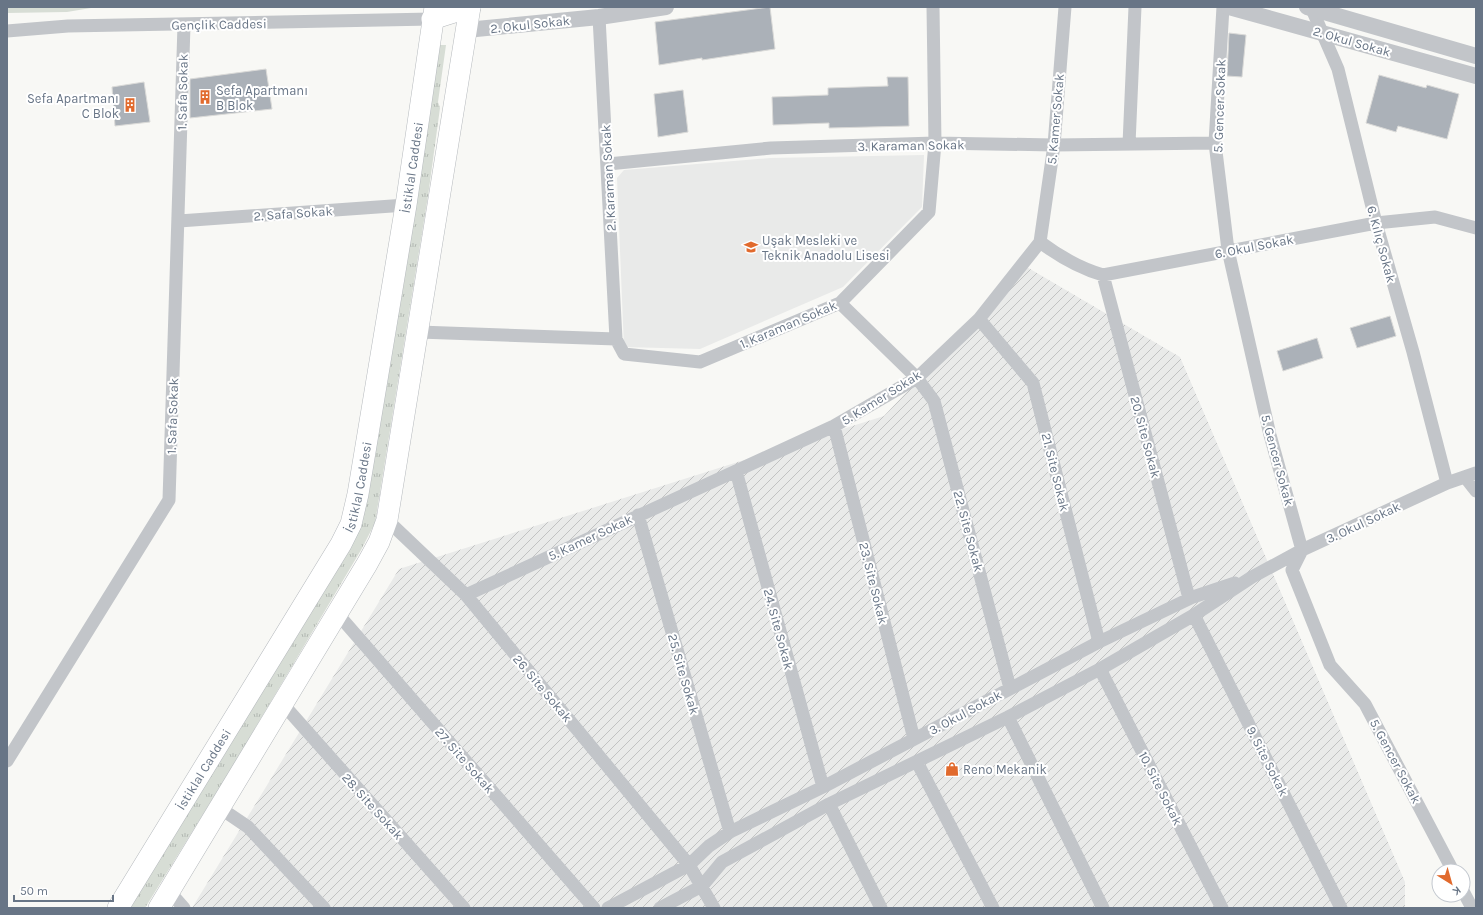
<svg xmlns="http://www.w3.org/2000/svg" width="1483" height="915" font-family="Karla,sans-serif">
<defs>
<pattern id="industrial-furrows" width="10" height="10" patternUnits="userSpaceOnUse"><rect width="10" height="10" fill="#e9eae9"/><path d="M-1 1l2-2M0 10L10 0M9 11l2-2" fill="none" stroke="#c1c2c2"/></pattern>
<pattern id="grass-tufts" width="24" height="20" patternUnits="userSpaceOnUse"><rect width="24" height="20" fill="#d7ddd5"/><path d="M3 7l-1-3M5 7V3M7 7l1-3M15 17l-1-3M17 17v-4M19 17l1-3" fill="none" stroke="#b2b8b2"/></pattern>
</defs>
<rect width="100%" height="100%" fill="#f8f8f5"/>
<path fill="#e9eae9" d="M 924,155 L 922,207 L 843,287 L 700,349 L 624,347 L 617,178 L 624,170 L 770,158 Z"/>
<path fill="url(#industrial-furrows)" d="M 1025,266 L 1180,357 L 1405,882 L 1405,908 L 192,908 L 399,569 L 884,416 Z"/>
<path fill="url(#grass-tufts)" d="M 7,7 L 97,7 L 67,12 L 7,13 Z
M 439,45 L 446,45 L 438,102 L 440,108 L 428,196 L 375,523 L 361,550 L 228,774 L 145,908 L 129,908 L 360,526 L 364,513 Z"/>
<path fill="#abb1b8" stroke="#dadad8" d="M 770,7 L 775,49 L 702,60 L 702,58 L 659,65 L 655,22 Z
M 1229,33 L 1246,35 L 1242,77 L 1227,76 Z
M 266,69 L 272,109 L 190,118 L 190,79 Z
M 1379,75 L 1426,88 L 1427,85 L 1459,94 L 1447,139 L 1398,126 L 1396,132 L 1366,123 Z
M 887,77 L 908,77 L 909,126 L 829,128 L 829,123 L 773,125 L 772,97 L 828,95 L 828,88 L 888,86 Z
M 144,82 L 150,122 L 115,126 L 112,87 Z
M 683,90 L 688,132 L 658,137 L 654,94 Z
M 1390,316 L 1396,336 L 1357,348 L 1350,328 Z
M 1317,338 L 1323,358 L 1283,371 L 1277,351 Z"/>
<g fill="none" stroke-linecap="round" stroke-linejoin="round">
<defs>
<g id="primary">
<path d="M 432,19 L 470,7"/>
<path id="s1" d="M 118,908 L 341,544 L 351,524 L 358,494 L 406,205 L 435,7"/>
<path d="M 159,908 L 367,564 L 379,542 L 387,520 L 470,7"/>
</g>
</defs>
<use href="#primary" stroke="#b5b9bd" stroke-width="22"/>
<path stroke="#c2c5c9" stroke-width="13" d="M 1223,7 L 1215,143 L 1228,250 L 1270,435 L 1302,550 L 1292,570 L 1330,665 L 1365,704 L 1453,871
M 1311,7 L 1338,69 L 1376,223 L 1413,352 L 1447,483
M 599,17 L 616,339
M 7,31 L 68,26 L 432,19
M 1129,144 L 1135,7
M 608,164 L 771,148 L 935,143 L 1054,145 L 1215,143
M 179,221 L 406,205
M 1040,242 C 1060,257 1079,268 1103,275 L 1376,223 L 1435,217 L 1476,228
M 1103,275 L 1189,598
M 840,303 L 917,378 L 934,401 L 1010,688
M 979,319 L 1033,383 L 1099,642
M 419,332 L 616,339 L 624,354 L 700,362 L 840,303 L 929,212 L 935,143 L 933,7
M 834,426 L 914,739
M 736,471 L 823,787
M 1465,477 L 1476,491
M 638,515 L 730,832
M 387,520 L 466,595 L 689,865 L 714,908
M 466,595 L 834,426 L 917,378 L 979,319 L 1040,242 L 1054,145 L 1065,7
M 336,612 L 594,908
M 1194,615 L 1341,908
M 1100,669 L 1222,908
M 282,703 L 464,908
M 1008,717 L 1103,908
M 7,761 L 169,500 L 184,25
M 917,762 L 993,908
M 829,804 L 881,908
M 220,808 L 248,827 L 324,908
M 169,891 L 184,908
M 1463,891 L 1472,908
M 608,908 L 689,865 L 709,846 L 730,832 L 823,787 L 1099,642 L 1193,597 L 1235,583
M 660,908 L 702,886 L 722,862 L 829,804 L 1008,717 L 1100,669 L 1194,615 L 1252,577 L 1302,550 L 1447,483 L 1476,473"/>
<path stroke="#c2c5c9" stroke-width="16" d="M 1229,7 L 1476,76
M 1307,7 L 1476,56
M 466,30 L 599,17 L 666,7"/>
<use href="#primary" stroke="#fff" stroke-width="21"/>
</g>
<defs>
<symbol id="building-bare" viewBox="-9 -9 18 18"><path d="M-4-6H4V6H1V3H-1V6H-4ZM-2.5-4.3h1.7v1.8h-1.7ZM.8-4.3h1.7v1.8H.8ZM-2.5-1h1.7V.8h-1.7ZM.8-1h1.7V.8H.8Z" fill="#e16a2d" stroke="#fff" stroke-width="2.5" paint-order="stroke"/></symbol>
<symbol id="school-bare" viewBox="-9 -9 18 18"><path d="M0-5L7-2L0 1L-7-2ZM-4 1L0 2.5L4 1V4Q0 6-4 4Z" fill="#e16a2d" stroke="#fff" stroke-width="2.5" paint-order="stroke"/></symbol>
<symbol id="shop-bare" viewBox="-9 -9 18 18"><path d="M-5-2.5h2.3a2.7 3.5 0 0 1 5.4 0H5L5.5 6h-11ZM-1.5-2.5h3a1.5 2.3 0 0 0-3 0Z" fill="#e16a2d" stroke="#fff" stroke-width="2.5" paint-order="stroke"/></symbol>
</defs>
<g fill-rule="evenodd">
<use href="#building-bare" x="195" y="87" width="20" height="20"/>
<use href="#building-bare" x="120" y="95" width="20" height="20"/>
<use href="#school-bare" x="741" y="237" width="20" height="20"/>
<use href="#shop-bare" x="942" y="759" width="20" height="20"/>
</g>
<g text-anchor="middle" stroke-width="4" stroke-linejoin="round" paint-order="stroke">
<g font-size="13" fill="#687586" stroke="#fff">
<text transform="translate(219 24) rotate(-1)" y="5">Gençlik Caddesi</text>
<text transform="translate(530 24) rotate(-6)" y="5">2. Okul Sokak</text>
<text transform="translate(1352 41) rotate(16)" y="5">2. Okul Sokak</text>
<text transform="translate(182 92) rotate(-89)" y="5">1. Safa Sokak</text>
<text transform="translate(1219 106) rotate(-88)" y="5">5. Gencer Sokak</text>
<text transform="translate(1055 119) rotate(-85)" y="5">5. Kamer Sokak</text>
<text transform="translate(911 145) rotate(-1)" y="5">3. Karaman Sokak</text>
<text dy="5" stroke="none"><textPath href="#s1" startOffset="811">İstiklal Caddesi</textPath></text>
<text transform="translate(608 178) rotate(-93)" y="5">2. Karaman Sokak</text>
<text transform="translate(293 213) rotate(-4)" y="5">2. Safa Sokak</text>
<text transform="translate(1382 244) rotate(75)" y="5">6. Kılıç Sokak</text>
<text transform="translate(1254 246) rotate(-11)" y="5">6. Okul Sokak</text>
<text transform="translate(788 324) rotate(-23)" y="5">1. Karaman Sokak</text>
<text transform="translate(881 397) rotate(-32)" y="5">5. Kamer Sokak</text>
<text transform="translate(172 416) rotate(-88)" y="5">1. Safa Sokak</text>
<text transform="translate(1146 437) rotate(75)" y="5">20. Site Sokak</text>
<text transform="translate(1278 460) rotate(75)" y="5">5. Gencer Sokak</text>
<text transform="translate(1056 472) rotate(76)" y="5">21. Site Sokak</text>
<text dy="5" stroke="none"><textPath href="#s1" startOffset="487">İstiklal Caddesi</textPath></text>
<text transform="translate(1363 522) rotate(-25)" y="5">3. Okul Sokak</text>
<text transform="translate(969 531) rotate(75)" y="5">22. Site Sokak</text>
<text transform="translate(590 537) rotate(-25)" y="5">5. Kamer Sokak</text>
<text transform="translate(874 583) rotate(76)" y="5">23. Site Sokak</text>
<text transform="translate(779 629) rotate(75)" y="5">24. Site Sokak</text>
<text transform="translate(684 674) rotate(74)" y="5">25. Site Sokak</text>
<text transform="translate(543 688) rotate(50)" y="5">26. Site Sokak</text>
<text transform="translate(965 712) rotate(-28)" y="5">3. Okul Sokak</text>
<text transform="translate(465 760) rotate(49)" y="5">27. Site Sokak</text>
<text transform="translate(1268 761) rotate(63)" y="5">9. Site Sokak</text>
<text transform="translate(1396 761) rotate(62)" y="5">5. Gencer Sokak</text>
<text dy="5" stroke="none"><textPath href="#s1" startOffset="163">İstiklal Caddesi</textPath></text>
<text transform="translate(1161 788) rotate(63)" y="5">10. Site Sokak</text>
<text transform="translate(373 806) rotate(48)" y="5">28. Site Sokak</text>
</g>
<g font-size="13" fill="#687586" stroke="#fff" text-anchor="start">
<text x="216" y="95">Sefa Apartmanı<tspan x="216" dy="15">B Blok</tspan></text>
<text x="119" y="103" text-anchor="end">Sefa Apartmanı<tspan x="119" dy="15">C Blok</tspan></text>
<text x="762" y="245">Uşak Mesleki ve<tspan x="762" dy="15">Teknik Anadolu Lisesi</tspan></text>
<text x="963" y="774">Reno Mekanik</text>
</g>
</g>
<rect width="1483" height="915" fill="none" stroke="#687586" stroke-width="16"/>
<g transform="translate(1451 883) rotate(143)"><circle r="19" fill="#ffffff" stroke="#c3c8cf"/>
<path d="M0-3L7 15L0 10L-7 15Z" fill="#e16a2d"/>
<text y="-6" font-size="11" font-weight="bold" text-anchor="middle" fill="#687586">K</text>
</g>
<path d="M14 895v6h99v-6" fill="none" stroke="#687586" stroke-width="2"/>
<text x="20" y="895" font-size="12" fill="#687586" stroke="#ffffff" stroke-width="3" paint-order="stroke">50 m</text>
</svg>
